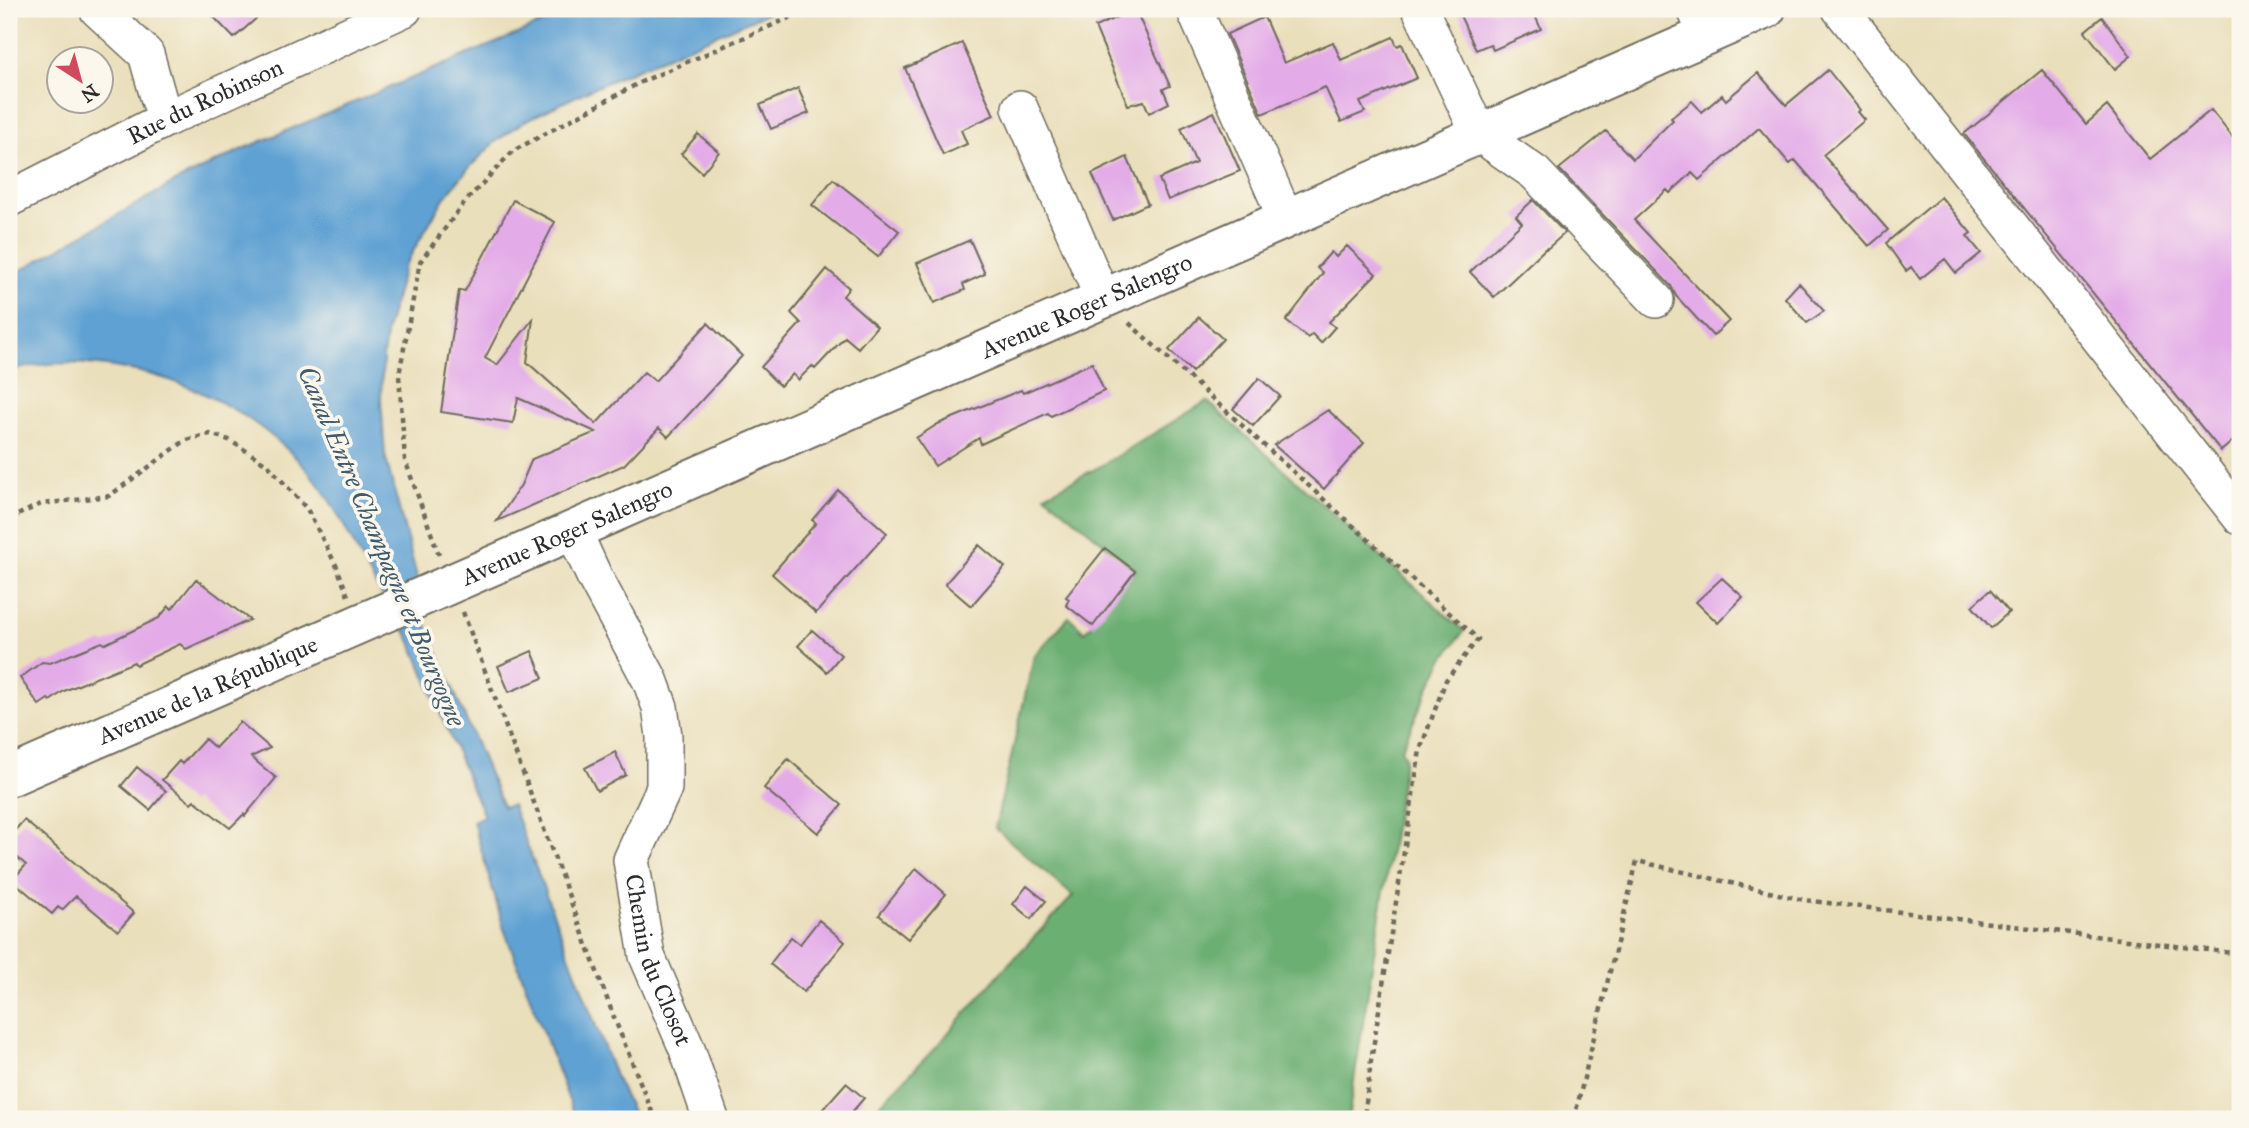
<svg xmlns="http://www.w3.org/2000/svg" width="2249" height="1128" font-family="'IM FELL Great Primer',serif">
<rect width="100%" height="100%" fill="#fbf7ec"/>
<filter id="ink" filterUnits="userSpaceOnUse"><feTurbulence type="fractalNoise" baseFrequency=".0143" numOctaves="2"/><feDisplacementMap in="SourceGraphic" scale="14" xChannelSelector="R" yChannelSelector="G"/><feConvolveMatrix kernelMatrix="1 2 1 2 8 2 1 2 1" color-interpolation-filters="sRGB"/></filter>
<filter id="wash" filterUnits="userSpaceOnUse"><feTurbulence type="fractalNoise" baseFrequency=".00686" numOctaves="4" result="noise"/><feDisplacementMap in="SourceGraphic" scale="28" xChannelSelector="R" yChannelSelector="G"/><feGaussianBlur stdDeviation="1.57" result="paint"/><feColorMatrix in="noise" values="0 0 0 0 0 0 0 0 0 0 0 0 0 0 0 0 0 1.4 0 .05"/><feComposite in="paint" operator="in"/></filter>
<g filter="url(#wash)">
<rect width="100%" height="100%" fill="#eadfbb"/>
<path fill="#6caf72" stroke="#4c6d4e" stroke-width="2" d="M 1207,401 L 1464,631 L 1442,661 L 1428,689 L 1401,750 L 1405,757 L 1348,1119 L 866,1119 L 936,1047 L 1002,971 L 1073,896 L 995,828 L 1034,656 L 1069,617 L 1085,632 L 1136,570 L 1045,495 L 1099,467 Z"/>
<path fill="#5fa1d3" stroke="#45667f" stroke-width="2" d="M 576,9 L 776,9 L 589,90 L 523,122 L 494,143 L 468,169 L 444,198 L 404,267 L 387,328 L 383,357 L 381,399 L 385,455 L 416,573 L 425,622 L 503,807 L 512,805 L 617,1081 L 636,1119 L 576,1119 L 504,929 L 473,821 L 484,816 C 466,775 449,734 432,693 C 423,672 416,649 404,629 C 395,613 382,597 373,580 C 356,551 343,520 324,492 C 279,427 201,382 125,369 C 88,362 44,360 9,372 L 9,277 L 179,180 L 243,149 Z"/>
<g id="blocks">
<path fill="#e3ace8" d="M 206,9 L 267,9 L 234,38 Z
M 1135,9 L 1170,86 L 1163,89 L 1169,103 L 1149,113 L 1144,101 L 1128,105 L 1095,27 Z
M 1457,9 L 1532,9 L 1541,29 L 1493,50 L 1490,44 L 1476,50 Z
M 1264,17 L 1284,63 L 1333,42 L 1341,60 L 1393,37 L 1397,46 L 1402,44 L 1417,78 L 1360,102 L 1365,112 L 1341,122 L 1325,87 L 1262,114 L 1227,34 Z
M 2102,17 L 2131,56 L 2115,69 L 2085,31 Z
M 962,43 L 994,115 L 961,130 L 967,144 L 943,155 L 905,68 Z
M 1828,70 L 1860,110 L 1858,112 L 1865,120 L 1823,155 L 1888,230 L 1869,246 L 1795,160 L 1790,164 L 1759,128 L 1699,180 L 1692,173 L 1670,193 L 1667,190 L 1634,220 L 1729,321 L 1713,336 L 1676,296 L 1671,286 L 1559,169 L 1606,131 L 1633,159 L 1673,120 L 1671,118 L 1692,101 L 1702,112 L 1722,95 L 1726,100 L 1758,73 L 1786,105 Z
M 2042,70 L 2086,124 L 2107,106 L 2150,159 L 2211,110 L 2240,147 L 2240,435 L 2221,451 L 1964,134 Z
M 798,88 L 809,113 L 771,129 L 760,105 Z
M 1214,112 L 1240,171 L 1168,200 L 1159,179 L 1196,163 L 1181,128 Z
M 698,134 L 719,152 L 702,173 L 681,154 Z
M 1127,157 L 1148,204 L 1113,220 L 1092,174 Z
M 833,179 L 899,231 L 878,257 L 812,205 Z
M 1941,197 L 1971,233 L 1967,236 L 1981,253 L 1956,273 L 1945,259 L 1920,279 L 1911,267 L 1906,271 L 1886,243 Z
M 513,200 L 555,222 L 485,358 L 497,365 L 533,319 L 527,362 L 596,424 L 644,372 L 655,381 L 708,323 L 742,356 L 668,437 L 659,428 L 624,465 L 497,521 L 521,485 L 532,459 L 596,432 L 518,398 L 513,423 L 441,412 L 459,290 L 465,291 Z
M 1533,200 L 1565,233 L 1547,249 L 1546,248 L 1494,297 L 1470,272 L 1522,223 L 1516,216 Z
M 970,240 L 985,274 L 963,284 L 965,290 L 934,303 L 917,263 Z
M 1347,246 L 1376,274 L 1329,322 L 1335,327 L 1321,343 L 1312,334 L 1308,338 L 1286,321 L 1323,273 L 1317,268 L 1331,252 L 1336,257 Z
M 827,269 L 849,288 L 843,296 L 877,326 L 858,348 L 845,337 L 815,369 L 812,366 L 798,380 L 793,374 L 780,386 L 761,367 L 801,323 L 791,313 Z
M 1799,283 L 1824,311 L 1807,323 L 1785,298 Z
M 1199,317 L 1223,339 L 1192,372 L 1169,350 Z
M 1092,363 L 1104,391 L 1051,416 L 1048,413 L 981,444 L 979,438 L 935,466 L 916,438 L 938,424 L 1021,390 L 1023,393 Z
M 1259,378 L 1280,396 L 1253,426 L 1233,409 Z
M 1328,410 L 1364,443 L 1324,489 L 1274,445 Z
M 838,490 L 887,533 L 816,613 L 772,574 L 816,523 L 812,520 Z
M 979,545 L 1005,567 L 971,606 L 945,584 Z
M 1105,548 L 1135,571 L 1093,626 L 1066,605 L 1069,599 L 1066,597 Z
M 1722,578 L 1743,597 L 1718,623 L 1696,602 Z
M 196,579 L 250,620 L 186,649 L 180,644 L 136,665 L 134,662 L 64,691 L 50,701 L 48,699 L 39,705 L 20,678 L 42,662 L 50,663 L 102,642 L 105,644 L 159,618 L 169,606 L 172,609 Z
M 1990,590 L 2009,612 L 1991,628 L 1972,606 Z
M 812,630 L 841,655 L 827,672 L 798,646 Z
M 532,651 L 543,678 L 509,692 L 498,666 Z
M 240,722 L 270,748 L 251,757 L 276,778 L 245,816 L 244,814 L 230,828 L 194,800 L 191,803 L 162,780 L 179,761 L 182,764 L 205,739 L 215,748 Z
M 615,752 L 626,775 L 597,791 L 585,768 Z
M 788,759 L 842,805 L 818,833 L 764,788 Z
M 137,767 L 166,791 L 150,810 L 121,786 Z
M 24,820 L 134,913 L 118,931 L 76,896 L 62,910 L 58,907 L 52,914 L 12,880 L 26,865 L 9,850 L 9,837 Z
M 916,868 L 946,894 L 908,939 L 879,915 Z
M 1027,886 L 1046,901 L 1031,919 L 1013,904 Z
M 819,920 L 845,942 L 804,992 L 770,964 L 791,937 L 800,944 Z
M 846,1083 L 864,1098 L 846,1119 L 814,1119 Z"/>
</g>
</g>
<g filter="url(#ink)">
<use href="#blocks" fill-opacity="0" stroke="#6e6a5d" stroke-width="2"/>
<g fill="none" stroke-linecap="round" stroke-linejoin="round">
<defs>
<g id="minor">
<path d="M 97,9 L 146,54 L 159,100 L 168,118"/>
<path d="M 1194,9 L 1286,219"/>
<path d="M 1420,9 L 1479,134 L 1535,173 L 1656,300"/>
<path d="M 1695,9 L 1706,35"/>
<path d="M 1840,9 L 2240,517"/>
<path d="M 1020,108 L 1103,299"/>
<path id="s1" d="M 9,199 L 168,118 L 404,9"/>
<path id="s2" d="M 573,530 L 594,576 L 650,680 L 660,707 L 664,736 L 664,788 L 631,860 L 647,956 L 687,1049 L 711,1119"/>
</g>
<g id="major">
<path id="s3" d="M 9,777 L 1766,9"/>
</g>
</defs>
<use href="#minor" stroke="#6e6a5d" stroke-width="38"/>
<use href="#major" stroke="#6e6a5d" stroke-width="42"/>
<path stroke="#6e6a5d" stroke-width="4.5" stroke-dasharray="5 5" stroke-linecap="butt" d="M 1129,323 L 1478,639 L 1446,680 L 1420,750 L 1371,1061 L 1364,1119
M 9,519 L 41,504 L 109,496 L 186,440 L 210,434 L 229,440 L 267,464 L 307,509 L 337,567 L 348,596
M 439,555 L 405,460 L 399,375 L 420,262 L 464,203 L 513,151 L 641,82 L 810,9
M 463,612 L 615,1020 L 655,1119
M 1574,1119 L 1637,861 L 1804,900 L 2240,954"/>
<use href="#minor" stroke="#fff" stroke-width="35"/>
<use href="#major" stroke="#fff" stroke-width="38"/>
</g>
</g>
<g text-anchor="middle" stroke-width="7" stroke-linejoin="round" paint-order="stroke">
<g font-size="24" fill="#2b2b2b" stroke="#fbf7ec">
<text dy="8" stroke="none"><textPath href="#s1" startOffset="219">Rue du Robinson</textPath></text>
<text dy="8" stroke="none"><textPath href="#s3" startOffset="1176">Avenue Roger Salengro</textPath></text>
<text dy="8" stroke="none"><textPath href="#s3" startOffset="609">Avenue Roger Salengro</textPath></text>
<text dy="8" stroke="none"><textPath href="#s3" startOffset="217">Avenue de la République</textPath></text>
<text dy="8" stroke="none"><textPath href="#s2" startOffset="462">Chemin du Closot</textPath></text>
</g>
<g font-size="26" font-style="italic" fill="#405a6e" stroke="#fbf7ec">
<text transform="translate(382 546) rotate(67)" y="9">Canal Entre Champagne et Bourgogne</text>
</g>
</g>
<rect width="2249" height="1128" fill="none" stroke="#fbf7ec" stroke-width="35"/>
<g transform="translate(80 80) rotate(144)"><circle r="33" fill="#fbf7ec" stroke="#a8a59f" stroke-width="2"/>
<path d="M0-5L12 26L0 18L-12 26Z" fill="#d1495b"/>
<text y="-10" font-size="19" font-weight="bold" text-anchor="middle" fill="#2b2b2b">N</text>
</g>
</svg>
